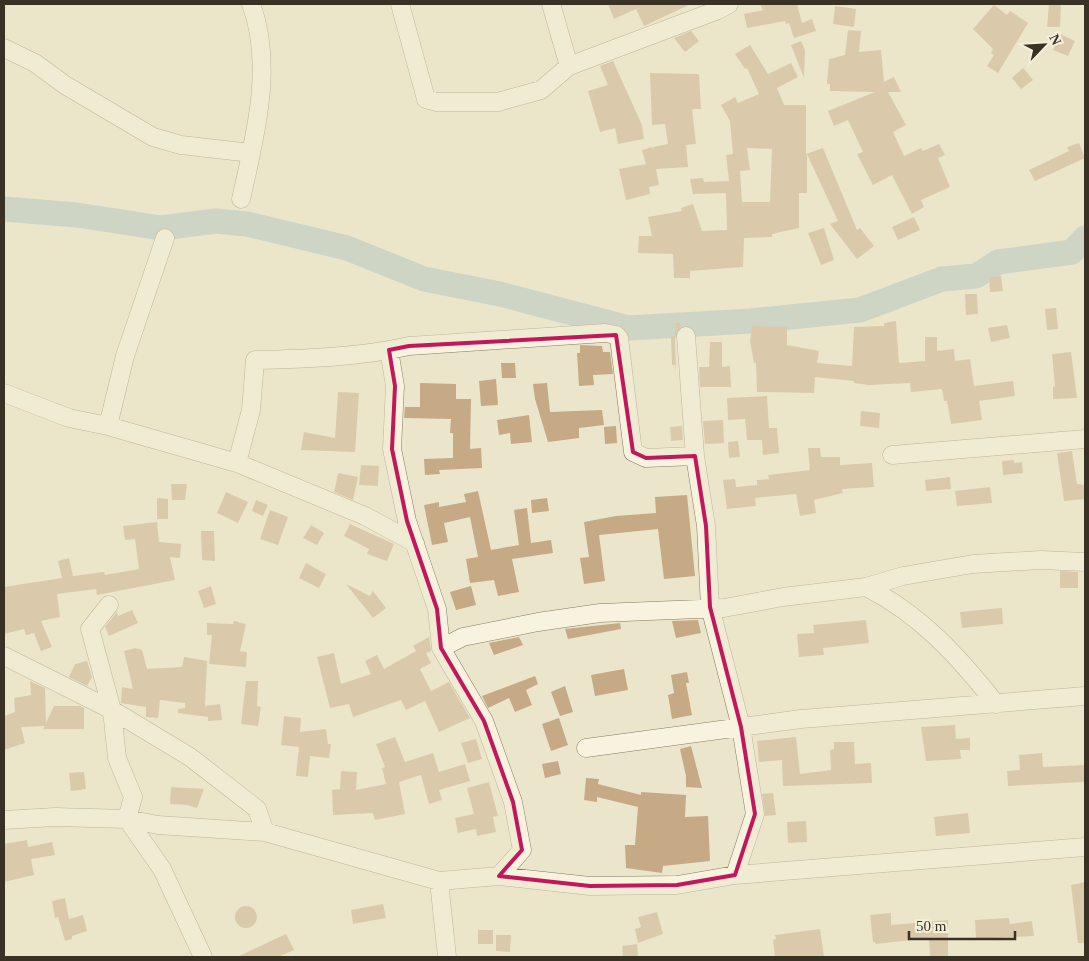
<svg xmlns="http://www.w3.org/2000/svg" width="1089" height="961" font-family="'Times New Roman',serif">
<rect width="100%" height="100%" fill="#ebe6cb"/>
<g fill="none" stroke-linecap="round" stroke-linejoin="round">
<path stroke="#abc1bd" stroke-width="25" d="M 4,209 L 77,215 L 161,228 L 216,221 L 247,224 L 347,248 L 424,279 L 500,294 L 629,328 L 751,321 L 860,310 L 942,279 L 976,276 L 998,262 L 1072,252 L 1085,238"/>
</g>
<path fill="#c6a985" fill-rule="evenodd" d="M 608,4 L 691,4 L 644,26 L 636,9 L 614,19 Z
M 760,4 L 797,4 L 802,23 L 812,19 L 816,31 L 794,38 L 789,23 L 786,24 L 785,21 L 747,28 L 744,14 L 763,10 Z
M 1049,4 L 1061,4 L 1060,27 L 1047,27 Z
M 994,5 L 1007,15 L 1010,11 L 1028,23 L 998,73 L 987,66 L 994,55 L 991,53 L 993,49 L 973,29 Z
M 835,6 L 856,9 L 854,27 L 833,24 Z
M 848,30 L 861,31 L 859,52 L 881,50 L 884,82 L 894,77 L 901,92 L 888,92 L 906,125 L 893,132 L 904,156 L 921,148 L 923,151 L 939,144 L 945,155 L 938,158 L 950,187 L 921,200 L 924,207 L 912,214 L 892,175 L 873,185 L 857,154 L 863,152 L 848,120 L 834,126 L 828,111 L 875,92 L 830,91 L 830,84 L 827,84 L 829,59 L 845,55 Z
M 691,31 L 699,41 L 685,52 L 674,38 Z
M 1060,34 L 1075,41 L 1068,56 L 1053,50 Z
M 801,41 L 805,50 L 804,78 L 791,45 Z
M 750,45 L 768,74 L 791,63 L 798,77 L 777,88 L 784,105 L 806,105 L 806,154 L 823,148 L 857,230 L 860,228 L 874,246 L 857,259 L 830,224 L 838,221 L 807,154 L 807,193 L 799,193 L 799,228 L 772,234 L 772,237 L 744,238 L 743,267 L 690,271 L 690,278 L 674,278 L 673,254 L 638,253 L 639,236 L 652,236 L 648,217 L 682,211 L 681,208 L 693,204 L 702,231 L 727,230 L 726,193 L 693,194 L 690,179 L 703,178 L 704,182 L 729,181 L 726,155 L 733,154 L 730,121 L 721,105 L 735,97 L 738,103 L 759,94 L 747,68 L 745,69 L 735,54 ZM 747,148 L 772,149 L 770,202 L 742,202 L 740,171 L 750,170 Z
M 613,61 L 642,125 L 644,139 L 618,144 L 615,128 L 600,132 L 588,91 L 608,85 L 600,66 Z
M 1023,68 L 1033,80 L 1021,89 L 1012,78 Z
M 650,73 L 699,74 L 701,109 L 692,109 L 696,144 L 686,145 L 688,167 L 656,169 L 659,185 L 649,187 L 650,194 L 626,200 L 619,169 L 646,164 L 642,150 L 652,147 L 654,151 L 653,147 L 668,144 L 665,124 L 652,125 Z
M 1079,143 L 1085,158 L 1035,181 L 1029,170 L 1069,151 L 1067,147 Z
M 914,217 L 920,230 L 898,240 L 892,227 Z
M 824,228 L 834,260 L 821,265 L 808,233 Z
M 1001,276 L 1003,291 L 990,292 L 989,277 Z
M 965,294 L 977,294 L 978,314 L 966,315 Z
M 1056,308 L 1058,329 L 1047,330 L 1045,309 Z
M 896,321 L 899,363 L 925,361 L 925,337 L 937,337 L 937,351 L 954,349 L 955,361 L 970,359 L 974,386 L 1013,381 L 1015,396 L 979,401 L 982,420 L 951,424 L 947,401 L 944,401 L 942,389 L 911,392 L 910,383 L 869,385 L 854,383 L 854,381 L 815,377 L 814,393 L 757,392 L 756,363 L 754,363 L 750,341 L 752,326 L 787,327 L 787,345 L 819,351 L 817,363 L 852,366 L 854,327 L 884,326 L 884,323 Z
M 676,323 L 680,323 L 681,327 L 675,336 L 676,373 L 675,365 L 672,365 L 671,337 L 675,336 Z
M 1007,325 L 1010,338 L 991,342 L 988,328 Z
M 710,342 L 722,342 L 722,367 L 730,366 L 731,387 L 700,387 L 699,367 L 709,367 Z
M 580,345 L 602,346 L 603,352 L 610,352 L 613,374 L 593,375 L 594,385 L 579,386 L 577,353 L 580,353 Z
M 1071,352 L 1077,398 L 1053,399 L 1053,387 L 1055,386 L 1052,354 Z
M 501,363 L 515,363 L 516,378 L 502,378 Z
M 496,379 L 498,405 L 481,406 L 479,381 Z
M 420,383 L 456,384 L 456,399 L 471,399 L 470,449 L 481,448 L 482,468 L 439,470 L 440,474 L 425,475 L 424,459 L 453,458 L 453,433 L 450,433 L 451,419 L 404,418 L 405,407 L 420,407 Z
M 547,383 L 550,412 L 602,410 L 604,425 L 579,428 L 579,438 L 548,442 L 535,399 L 533,384 Z
M 338,392 L 359,393 L 355,452 L 301,450 L 304,432 L 335,438 Z
M 767,396 L 769,428 L 777,428 L 779,453 L 763,455 L 762,440 L 747,440 L 745,419 L 728,420 L 727,398 Z
M 861,411 L 880,413 L 879,428 L 860,426 Z
M 529,415 L 532,442 L 511,444 L 510,433 L 499,435 L 497,420 Z
M 723,420 L 724,443 L 705,444 L 703,421 Z
M 616,426 L 617,443 L 605,444 L 604,427 Z
M 682,426 L 683,440 L 671,441 L 670,427 Z
M 738,441 L 740,457 L 729,458 L 728,442 Z
M 808,448 L 820,448 L 821,457 L 840,457 L 840,465 L 872,463 L 874,487 L 842,489 L 843,493 L 814,500 L 816,513 L 800,516 L 796,494 L 755,498 L 756,506 L 727,509 L 723,480 L 735,479 L 736,487 L 757,485 L 757,480 L 769,479 L 768,475 L 810,470 Z
M 1072,451 L 1077,484 L 1085,485 L 1085,499 L 1064,501 L 1057,453 Z
M 1014,460 L 1014,463 L 1022,462 L 1023,473 L 1003,475 L 1002,461 Z
M 361,465 L 379,466 L 378,486 L 359,485 Z
M 338,473 L 358,477 L 353,500 L 334,492 Z
M 950,477 L 951,489 L 926,491 L 925,480 Z
M 171,484 L 187,484 L 185,500 L 172,500 Z
M 990,487 L 992,503 L 957,506 L 955,491 Z
M 478,491 L 491,550 L 519,545 L 514,510 L 527,508 L 531,543 L 551,540 L 553,553 L 512,559 L 519,592 L 498,596 L 494,580 L 470,583 L 466,559 L 478,557 L 470,517 L 444,523 L 448,542 L 432,545 L 424,505 L 439,502 L 439,507 L 466,502 L 464,494 Z
M 226,492 L 248,502 L 238,523 L 217,513 Z
M 687,495 L 695,576 L 664,579 L 658,529 L 599,535 L 605,581 L 584,584 L 580,558 L 589,557 L 584,522 L 616,516 L 656,513 L 655,497 Z
M 157,498 L 168,499 L 168,519 L 157,519 Z
M 547,498 L 549,511 L 532,513 L 531,500 Z
M 256,500 L 268,505 L 263,516 L 252,511 Z
M 270,510 L 288,517 L 278,545 L 260,539 Z
M 157,522 L 159,542 L 181,544 L 180,558 L 170,557 L 175,580 L 97,595 L 96,589 L 57,594 L 60,617 L 41,621 L 52,647 L 41,651 L 34,633 L 26,635 L 24,629 L 4,634 L 4,587 L 62,578 L 58,561 L 69,558 L 73,576 L 104,572 L 105,575 L 139,569 L 135,539 L 125,540 L 123,526 Z
M 350,524 L 394,544 L 387,561 L 367,554 L 369,549 L 344,536 Z
M 311,525 L 324,533 L 317,545 L 303,538 Z
M 201,531 L 214,531 L 215,561 L 202,560 Z
M 306,563 L 326,574 L 319,588 L 299,578 Z
M 1060,571 L 1078,572 L 1078,588 L 1060,588 Z
M 346,584 L 370,596 L 373,591 L 386,608 L 373,618 Z
M 211,586 L 216,604 L 204,608 L 198,591 Z
M 471,586 L 476,605 L 456,610 L 450,592 Z
M 1002,608 L 1003,624 L 962,628 L 960,612 Z
M 132,610 L 138,623 L 109,636 L 105,627 L 117,612 L 118,616 Z
M 698,620 L 701,633 L 676,638 L 672,621 Z
M 866,620 L 869,643 L 823,648 L 824,655 L 799,657 L 797,634 L 814,633 L 813,625 Z
M 234,621 L 246,624 L 240,651 L 247,652 L 246,667 L 209,664 L 212,635 L 207,635 L 207,623 L 233,624 Z
M 620,623 L 621,629 L 568,639 L 565,629 Z
M 429,637 L 431,651 L 426,653 L 431,663 L 420,669 L 431,691 L 449,682 L 470,718 L 439,732 L 425,701 L 406,710 L 401,700 L 353,717 L 349,704 L 330,708 L 317,657 L 334,653 L 341,684 L 371,674 L 365,661 L 377,655 L 384,669 L 416,651 L 413,646 Z
M 519,637 L 523,645 L 494,655 L 489,643 Z
M 135,648 L 142,650 L 147,669 L 182,667 L 184,657 L 207,661 L 205,706 L 220,704 L 222,720 L 208,721 L 208,717 L 178,713 L 178,709 L 185,708 L 185,703 L 160,700 L 158,718 L 146,717 L 146,707 L 121,703 L 122,687 L 133,689 L 124,651 Z
M 87,661 L 92,677 L 87,686 L 69,677 L 75,664 Z
M 624,669 L 628,690 L 595,696 L 591,675 Z
M 687,672 L 689,683 L 686,683 L 692,715 L 672,719 L 668,695 L 674,693 L 671,675 Z
M 535,676 L 538,684 L 526,690 L 532,705 L 515,712 L 509,698 L 488,708 L 482,696 Z
M 30,681 L 45,688 L 46,723 L 54,706 L 80,706 L 84,708 L 84,729 L 43,729 L 45,726 L 21,727 L 25,743 L 4,750 L 4,716 L 15,712 L 14,698 L 31,695 Z
M 246,681 L 258,681 L 257,706 L 261,707 L 258,726 L 241,724 Z
M 565,686 L 573,712 L 560,716 L 551,692 Z
M 284,716 L 301,718 L 300,732 L 326,729 L 328,744 L 331,744 L 329,758 L 310,756 L 308,777 L 296,776 L 299,747 L 281,745 Z
M 559,718 L 568,745 L 551,751 L 542,724 Z
M 955,725 L 956,739 L 970,738 L 970,750 L 960,750 L 961,759 L 926,761 L 921,727 Z
M 395,737 L 405,762 L 433,753 L 439,772 L 465,764 L 470,781 L 439,790 L 442,800 L 429,804 L 421,775 L 399,782 L 405,814 L 375,820 L 373,813 L 333,815 L 332,790 L 340,789 L 341,771 L 357,772 L 356,790 L 386,784 L 382,768 L 385,767 L 376,744 Z
M 796,737 L 800,774 L 831,770 L 830,750 L 834,749 L 834,742 L 854,742 L 855,764 L 871,763 L 872,783 L 783,786 L 782,760 L 759,762 L 757,741 Z
M 476,739 L 482,759 L 468,763 L 461,743 Z
M 691,746 L 702,788 L 686,787 L 686,776 L 680,749 Z
M 1042,753 L 1043,767 L 1085,765 L 1085,782 L 1008,786 L 1007,771 L 1020,770 L 1019,755 Z
M 558,761 L 561,774 L 545,778 L 542,764 Z
M 84,772 L 86,789 L 71,791 L 69,773 Z
M 586,778 L 599,779 L 598,784 L 641,795 L 641,792 L 686,795 L 685,817 L 708,816 L 710,861 L 663,866 L 662,873 L 626,868 L 625,845 L 635,845 L 638,807 L 597,797 L 597,802 L 584,800 Z
M 489,782 L 498,816 L 493,817 L 496,832 L 477,836 L 476,829 L 458,833 L 455,818 L 474,814 L 467,788 Z
M 171,787 L 204,789 L 197,808 L 187,805 L 170,804 Z
M 773,793 L 776,815 L 765,816 L 762,794 Z
M 968,813 L 970,833 L 936,836 L 934,817 Z
M 806,821 L 807,842 L 788,843 L 787,822 Z
M 27,840 L 28,847 L 52,842 L 55,855 L 31,859 L 34,875 L 4,882 L 4,844 Z
M 1085,882 L 1085,943 L 1078,943 L 1071,885 Z
M 65,898 L 69,919 L 83,915 L 87,931 L 72,936 L 72,939 L 65,941 L 58,917 L 55,918 L 52,901 Z
M 383,904 L 386,918 L 353,924 L 351,910 Z
M235 917a11 11 0 1 1 22 0a11 11 0 1 1-22 0Z
M 657,912 L 663,934 L 638,943 L 635,929 L 641,927 L 638,917 Z
M 891,913 L 891,925 L 948,920 L 948,957 L 930,957 L 929,938 L 876,944 L 875,942 L 873,942 L 870,915 Z
M 1009,918 L 1010,924 L 1032,921 L 1034,936 L 976,939 L 975,920 Z
M 820,929 L 824,957 L 775,957 L 773,940 L 776,939 L 775,935 Z
M 478,930 L 493,930 L 493,944 L 478,944 Z
M 286,934 L 294,950 L 278,957 L 237,957 Z
M 496,935 L 511,935 L 510,952 L 496,951 Z
M 637,944 L 638,957 L 623,957 L 622,946 Z"/>
<g fill="none" stroke-linecap="round" stroke-linejoin="round">
<defs>
<path id="minor" d="M 400,4 L 426,99 L 437,102 L 498,102 L 541,90 L 569,66 L 718,10 L 729,4
M 551,4 L 569,66
M 4,48 L 35,63 L 65,85 L 153,137 L 181,145 L 251,153
M 241,199 C 255,137 274,65 251,4
M 686,336 L 695,456 L 706,526 L 710,607 L 741,727 L 755,814 L 735,875
M 389,350 L 395,386 L 392,449 L 407,521 L 437,609 L 441,648 L 484,721 L 513,802 L 522,850 L 499,876
M 4,393 L 69,418 L 108,426 L 237,463 L 365,516 L 415,543
M 108,426 L 125,356 L 165,238
M 892,455 L 1085,439
M 237,463 L 251,410 L 255,360 C 305,359 361,357 409,346 L 605,333 L 616,335 L 619,338 L 633,452 L 646,458 L 695,456
M 866,587 C 920,614 959,657 996,704
M 109,605 L 90,629 L 112,710 L 117,758 L 133,797 L 127,819 L 162,869 L 203,957
M 441,648 L 463,637 L 538,622 L 600,613 L 724,608 L 783,597 L 866,587 L 903,576 L 973,564 L 1041,560 L 1085,562
M 4,656 L 112,710 L 190,757 L 257,809 L 265,832
M 586,748 L 801,719 L 1085,696
M 4,820 L 55,817 L 127,819 L 158,825 L 265,832 L 439,881 L 499,876 L 590,886 L 677,885 L 735,875 L 1085,847
M 439,881 L 447,957"/>
</defs>
<use href="#minor" stroke="#877a61" stroke-width="19"/>
<use href="#minor" stroke="#f7f3de" stroke-width="18"/>
</g>
<path d="M0 0H1089V961H0ZM 616,335 L 633,452 L 646,458 L 695,456 L 706,526 L 710,607 L 741,727 L 755,814 L 735,875 L 677,885 L 590,886 L 499,876 L 522,850 L 513,802 L 484,721 L 441,648 L 437,609 L 407,521 L 392,449 L 395,386 L 389,350 L 409,346 Z" fill="#ebe6cb" fill-opacity=".55" fill-rule="evenodd"/>
<path fill="none" stroke="#c2185b" stroke-width="4" stroke-linejoin="round" d="M 616,335 L 633,452 L 646,458 L 695,456 L 706,526 L 710,607 L 741,727 L 755,814 L 735,875 L 677,885 L 590,886 L 499,876 L 522,850 L 513,802 L 484,721 L 441,648 L 437,609 L 407,521 L 392,449 L 395,386 L 389,350 L 409,346 Z"/>
<rect width="1089" height="961" fill="none" stroke="#393123" stroke-width="10"/>
<g transform="translate(1044 45) rotate(65)" stroke="#f3f0da" stroke-width="4" paint-order="stroke">
<path d="M0-4L9 19L0 12L-9 19Z" fill="#393123"/>
<text y="-8" font-size="14" font-weight="bold" text-anchor="middle" fill="#393123">N</text>
</g>
<path d="M909 931v8h106v-8" fill="none" stroke="#393123" stroke-width="2.5"/>
<text x="916" y="931" font-size="15" fill="#393123" stroke="#f3f0da" stroke-width="4" paint-order="stroke">50 m</text>
</svg>
